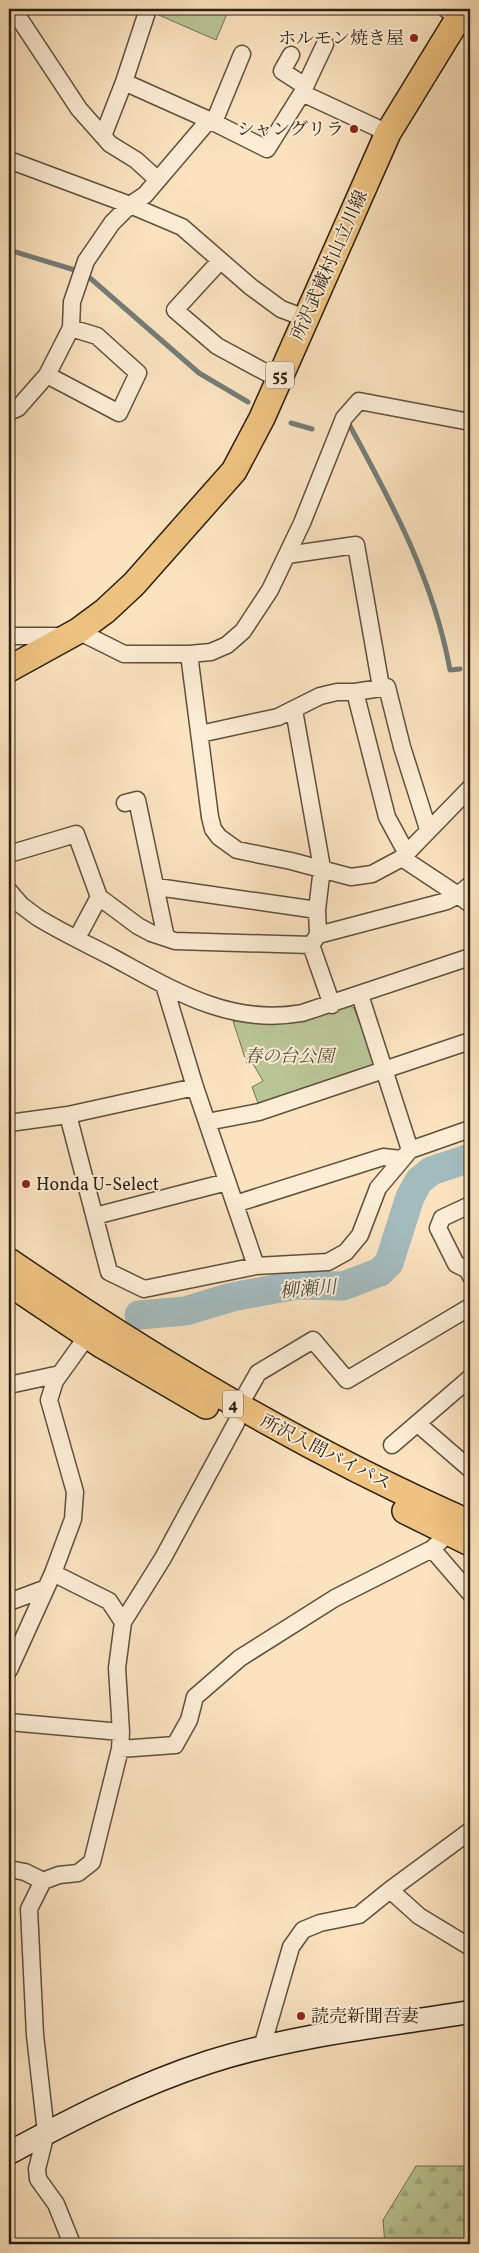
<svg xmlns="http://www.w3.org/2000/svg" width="479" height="2253" font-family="Vollkorn,'Noto Serif JP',serif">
<defs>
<pattern id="forest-firs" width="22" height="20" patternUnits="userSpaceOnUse" patternTransform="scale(1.25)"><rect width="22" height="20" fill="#bac596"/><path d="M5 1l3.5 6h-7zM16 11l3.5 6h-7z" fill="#a0a980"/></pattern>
</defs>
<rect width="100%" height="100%" fill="#fbe3c0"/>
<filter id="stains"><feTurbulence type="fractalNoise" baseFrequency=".004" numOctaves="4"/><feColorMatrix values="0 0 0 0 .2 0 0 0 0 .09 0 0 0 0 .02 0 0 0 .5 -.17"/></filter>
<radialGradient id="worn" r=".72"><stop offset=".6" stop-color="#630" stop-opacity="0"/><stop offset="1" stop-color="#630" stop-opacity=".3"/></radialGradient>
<path fill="#bac596" stroke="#727252" d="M 154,9 L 229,9 L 216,40 L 152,12 Z
M 350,1006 L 354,1008 L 374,1062 L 371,1067 L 258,1103 L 252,1087 L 263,1081 L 252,1062 L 247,1064 L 233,1021 L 292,1022 Z"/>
<path fill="url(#forest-firs)" stroke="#727252" d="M 416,2166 L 470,2166 L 470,2244 L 385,2244 L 383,2220 Z"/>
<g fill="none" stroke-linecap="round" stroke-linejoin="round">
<path stroke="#747d78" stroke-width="5" d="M 9,250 L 78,271
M 90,278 L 199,373 L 248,402
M 291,423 L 312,429
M 350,426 C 392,503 434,581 450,670 L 460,669"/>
<path stroke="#a4bbbe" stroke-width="29" d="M 139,1315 L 185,1311 L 232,1297 L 297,1285 L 343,1286 L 380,1272 L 389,1263 L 410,1197 L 419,1181 L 431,1171 L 470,1158"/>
<defs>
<path id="street" d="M 13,9 L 79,109 L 110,144 L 136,160 L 158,180
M 446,9 L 470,23
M 291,55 L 282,71 L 305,86
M 302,93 L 388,133
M 209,120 L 267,149 L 302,93 L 325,44
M 214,122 L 242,54
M 103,136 L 124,82 L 148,9
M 9,160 L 130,205 L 182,227 L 251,287 L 281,309 L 305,318
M 220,261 L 175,310 L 217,346 L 278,379
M 47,375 L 119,413 L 138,373 L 97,336 L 71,328
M 9,412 L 18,408 L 47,375 L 71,328 L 72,302 L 86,261 L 112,223 L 130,205 L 145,195 L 209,120 L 124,82
M 287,555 L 356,545 L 381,687
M 78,631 L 124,654 L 189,654 L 211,652 L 227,645 L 243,631 L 270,590 L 302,523 L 344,418 L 359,401 L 470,422
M 9,636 L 66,636
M 189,654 L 210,817 L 213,829 L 219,837 L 237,850 L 291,861 L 351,877 L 372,874 L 402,858 L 470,788
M 355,692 L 387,817 L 407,854
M 294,710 L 322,868 L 317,910 L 318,935 L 311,945 L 332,1005
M 200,734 L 278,717 L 320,696 L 337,692 L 355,692 L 387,687 L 402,747 L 428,829
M 125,803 L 137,800 L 166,938
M 9,854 L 76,834 L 99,897 L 138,926 L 151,933 L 175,941 L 311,945
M 470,885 L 458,895 L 470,904
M 157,887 L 317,910
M 9,891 L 21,905 L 37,917 C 61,932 87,944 112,957 C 173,990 230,1026 302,1013 L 470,957
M 318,935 L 447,901 L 458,895 L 402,858
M 77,938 L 99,897
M 164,985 L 195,1087 L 256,1266
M 360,995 L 410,1150
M 68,1115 L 109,1272 L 144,1289 L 256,1266 L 328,1262 L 346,1252 L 360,1235 L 378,1188 L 410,1150 L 470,1129
M 207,1122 L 259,1112 L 470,1041
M 9,1123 L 68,1115 L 195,1087
M 235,1204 L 383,1157 L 401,1159
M 470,1205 L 442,1218 L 438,1228 L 456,1264 L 468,1270 L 470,1275
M 95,1216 L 227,1182
M 9,1385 L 60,1374
M 238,1408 L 258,1373 L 313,1340 L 347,1380 L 470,1307
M 418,1424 L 470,1469
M 392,1445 L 470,1378
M 432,1549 L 470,1593
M 53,1573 L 109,1601 L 123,1622
M 9,1602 L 44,1589
M 9,1670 L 53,1573 L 73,1519 L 75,1492 L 49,1400 L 55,1381 L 93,1328
M 9,1722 L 121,1732
M 120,1749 L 175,1745 L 189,1720 L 195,1697 L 240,1658 L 335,1598 L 432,1549 L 449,1533
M 9,1869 L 25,1872 L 43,1881
M 390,1890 L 470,1831
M 262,2047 L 291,1947 L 303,1930 L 320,1923 L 359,1915 L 390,1890 L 419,1916 L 470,1947
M 72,2244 L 56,2204 L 38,2179 L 37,2169 L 46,2133 L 35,2035 L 29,1909 L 43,1881 L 59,1875 L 78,1873 L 92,1862 L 120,1749 L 121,1732 L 117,1668 L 123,1622 L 163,1558 L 236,1423"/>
<path id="secondary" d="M 9,2153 C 74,2118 138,2085 209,2062 C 293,2035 383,2026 470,2012"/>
<path id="primary" d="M 9,669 L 78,631 L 105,611 L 134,584 L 234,471 L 262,418 L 388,133 L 464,9
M 9,1261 C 155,1361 308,1452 470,1523
M 9,1283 L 103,1346 L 206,1406
M 405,1511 L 470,1543"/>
</defs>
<use href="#street" stroke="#5f503b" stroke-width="19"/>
<use href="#secondary" stroke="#2b1f0f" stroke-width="25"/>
<use href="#primary" stroke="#2b1f0f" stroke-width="28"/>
<use href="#street" stroke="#fcedd6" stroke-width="16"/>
<use href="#secondary" stroke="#fcedd6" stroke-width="22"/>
<use href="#primary" stroke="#eec280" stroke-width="25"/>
</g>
<g fill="#8f2418" stroke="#fcedd6" stroke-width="2">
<circle cx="414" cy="38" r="5"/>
<circle cx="354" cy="129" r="5"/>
<circle cx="26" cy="1184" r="5"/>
<circle cx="301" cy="2016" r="5"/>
</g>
<g text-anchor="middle" stroke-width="4" stroke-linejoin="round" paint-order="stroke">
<g fill="#fcedd6" stroke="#6a5d4b" stroke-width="1">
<rect x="266" y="361.5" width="28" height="27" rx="4"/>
<rect x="223" y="1390.5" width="20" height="27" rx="4"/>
</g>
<g font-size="16" font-weight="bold" fill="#2b1f0f">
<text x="280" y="381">55</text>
<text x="233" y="1410">4</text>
</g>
<g font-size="18" fill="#2b1f0f" stroke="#fcedd6" text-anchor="end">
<text x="404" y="44">ホルモン焼き屋</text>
<text x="344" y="135">シャングリラ</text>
<text x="36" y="1190" text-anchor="start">Honda U-Select</text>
<text x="311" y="2022" text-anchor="start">読売新聞吾妻</text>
</g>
<g font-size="18" fill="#2b1f0f" stroke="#fcedd6">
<text transform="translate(329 265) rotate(-66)" y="6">所沢武蔵村山立川線</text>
<text transform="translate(326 1452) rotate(27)" y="6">所沢入間バイパス</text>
</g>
<g font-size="18" font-style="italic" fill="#565138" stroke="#fcedd6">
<text x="289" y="1062">春の台公園</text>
</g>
<g font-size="19" font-style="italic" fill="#4f4e44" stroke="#fcedd6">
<text transform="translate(308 1288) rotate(-5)" y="7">柳瀬川</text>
</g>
</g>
<rect width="479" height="2253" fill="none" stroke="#fbe3c0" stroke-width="30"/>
<rect x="10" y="10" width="459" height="2233" fill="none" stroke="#2b1f0f" stroke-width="2.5"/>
<rect x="15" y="15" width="449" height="2223" fill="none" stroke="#2b1f0f"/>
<rect width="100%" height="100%" filter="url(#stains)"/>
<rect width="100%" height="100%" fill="url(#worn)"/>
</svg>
